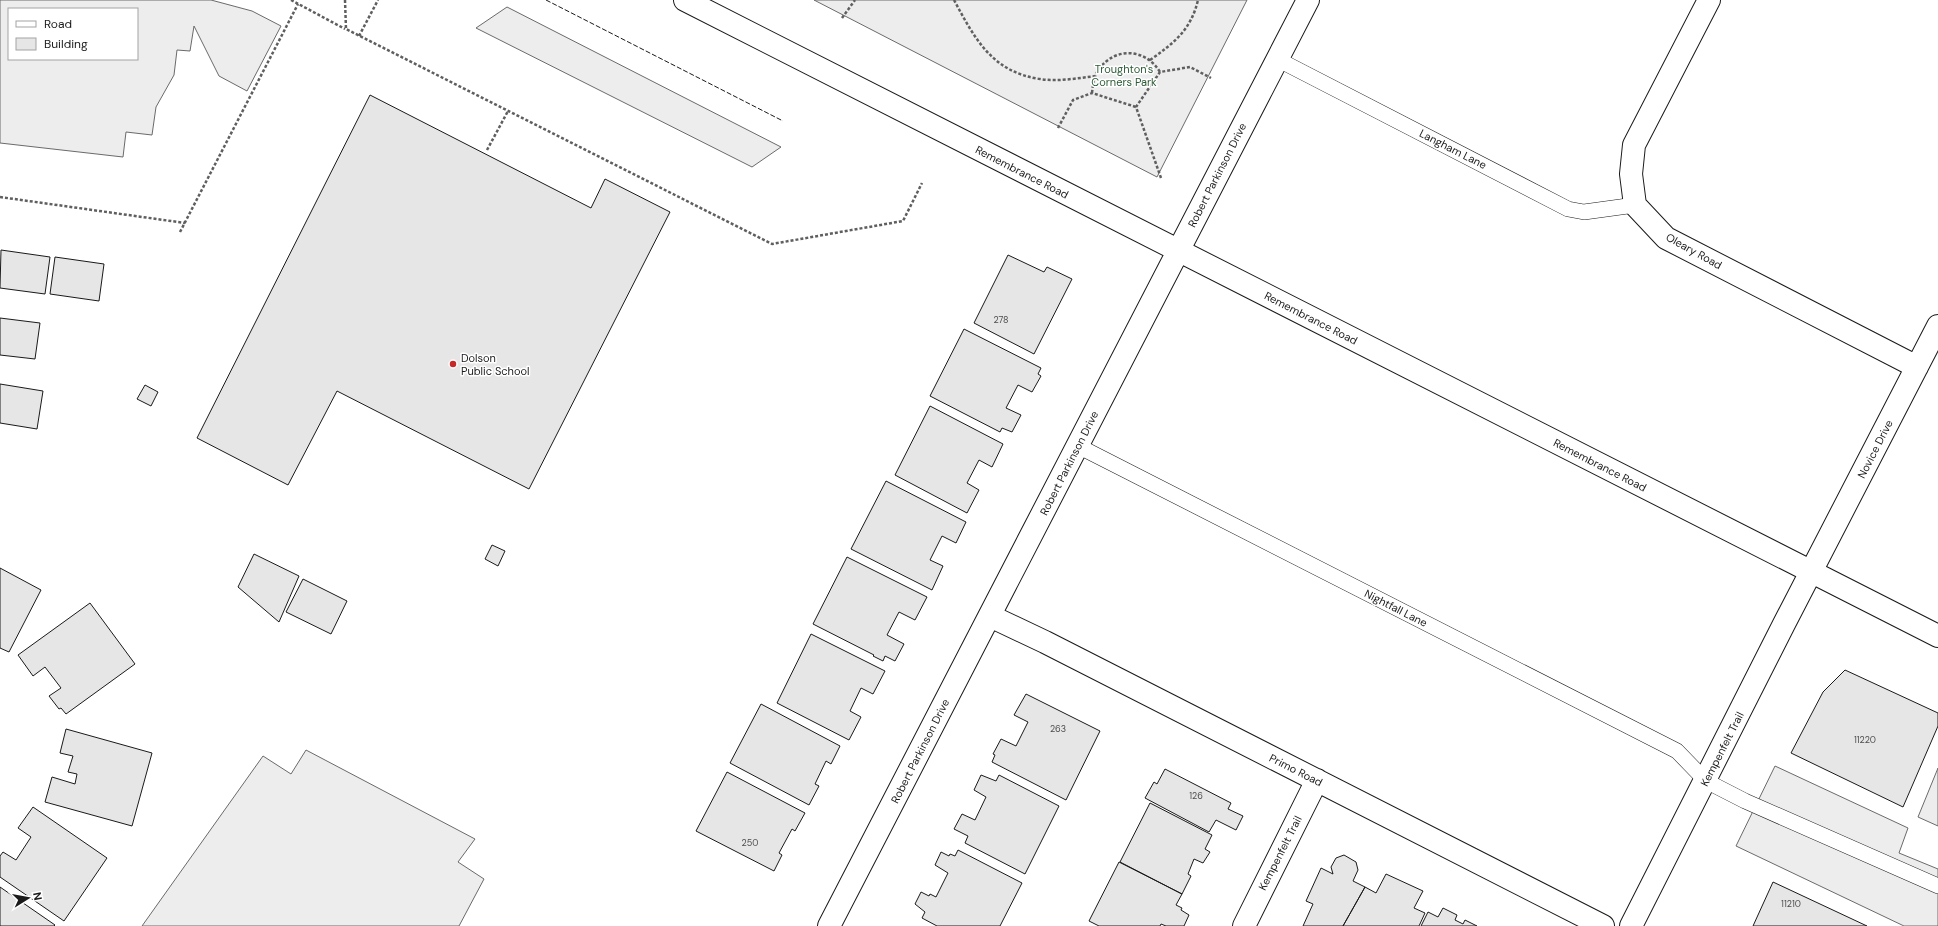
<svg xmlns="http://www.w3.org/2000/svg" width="1938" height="926" font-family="'DM Sans',sans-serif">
<rect width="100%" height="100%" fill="#fff"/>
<path fill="#ededed" stroke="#6a6a6a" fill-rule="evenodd" d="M 0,0 L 211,0 L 252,11 L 281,26 L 247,91 L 219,76 L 194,26 L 190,51 L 177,50 L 174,75 L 156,107 L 152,135 L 126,132 L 123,157 L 0,143 ZM 9,9 L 137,9 L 137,59 L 9,59 Z
M 814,0 L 1247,0 L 1157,177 Z
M 507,7 L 781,147 L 752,167 L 476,28 Z
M 306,750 L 475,839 L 458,862 L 484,879 L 459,926 L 142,926 L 263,756 L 291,774 Z
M 1775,766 L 1908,828 L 1899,853 L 1938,869 L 1938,926 L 1904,926 L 1736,846 Z
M 1938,768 L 1938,826 L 1918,817 Z"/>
<path fill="#e6e6e6" stroke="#1a1a1a" d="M 370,95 L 591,208 L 605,179 L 670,212 L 529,489 L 337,391 L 288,485 L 197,438 Z
M 1,250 L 50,257 L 45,294 L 0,288 Z
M 1008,255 L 1044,272 L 1047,267 L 1072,279 L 1034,354 L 974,323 Z
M 55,257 L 104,264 L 99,301 L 50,294 Z
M 0,318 L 40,323 L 35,359 L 0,355 Z
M 964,329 L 1041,368 L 1038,374 L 1041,376 L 1032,392 L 1018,385 L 1006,408 L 1021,415 L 1012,432 L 1002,428 L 1000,432 L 930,396 Z
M 0,384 L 43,391 L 37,429 L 0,423 Z
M 145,385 L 158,392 L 151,406 L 137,399 Z
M 930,406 L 1003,444 L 992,467 L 979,460 L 967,483 L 979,490 L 967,513 L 895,475 Z
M 886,481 L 966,522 L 956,543 L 942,536 L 930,560 L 943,566 L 932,590 L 851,549 Z
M 492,545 L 505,551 L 498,566 L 485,559 Z
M 254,554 L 299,576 L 279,622 L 238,587 Z
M 847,557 L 927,597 L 915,620 L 899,612 L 887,635 L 904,644 L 895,661 L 885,656 L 883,661 L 873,656 L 874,655 L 813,624 Z
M 0,568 L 41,590 L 9,652 L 0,648 Z
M 303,579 L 347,601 L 331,634 L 286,612 Z
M 90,603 L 135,664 L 66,714 L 61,708 L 59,709 L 49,696 L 61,688 L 45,667 L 33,676 L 18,655 Z
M 811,634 L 885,671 L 873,694 L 861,688 L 850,711 L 861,717 L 849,740 L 777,703 Z
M 1845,670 L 1938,713 L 1938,726 L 1903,807 L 1791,753 L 1823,692 Z
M 1026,694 L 1100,731 L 1066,800 L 992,762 L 995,755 L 993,754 L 1001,739 L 1016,746 L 1028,722 L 1014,715 Z
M 761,704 L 840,746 L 831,764 L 826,761 L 815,784 L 819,786 L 809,805 L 730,763 Z
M 66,729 L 152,753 L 132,826 L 45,802 L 52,777 L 75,784 L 77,774 L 68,772 L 73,756 L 60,753 Z
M 1165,769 L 1231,803 L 1228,809 L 1243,816 L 1236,830 L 1216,820 L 1209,832 L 1145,798 L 1154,782 L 1157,784 Z
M 727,772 L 805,813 L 795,831 L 792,829 L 779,853 L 782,855 L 774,871 L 696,831 Z
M 981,775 L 996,781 L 999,775 L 1059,806 L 1025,874 L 965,843 L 968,836 L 954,829 L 962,814 L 975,820 L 986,797 L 974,790 Z
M 1150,803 L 1212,835 L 1205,849 L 1210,852 L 1203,863 L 1194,859 L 1188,874 L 1191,876 L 1182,894 L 1120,862 Z
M 33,807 L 107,858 L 64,921 L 0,877 L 0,856 L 3,852 L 16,860 L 31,837 L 18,828 Z
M 958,850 L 1022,883 L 1000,926 L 937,926 L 922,918 L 925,912 L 915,904 L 921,892 L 929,896 L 930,894 L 936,897 L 948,873 L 935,865 L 941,852 L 949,856 L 950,854 L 955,856 Z
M 1344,855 L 1356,862 L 1358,870 L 1353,881 L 1365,887 L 1343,926 L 1303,926 L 1313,904 L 1306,901 L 1321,868 L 1333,874 L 1331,867 L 1336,858 Z
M 1119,862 L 1182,894 L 1176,905 L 1182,908 L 1181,910 L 1189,915 L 1184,926 L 1166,926 L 1161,924 L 1160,926 L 1099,926 L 1089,921 Z
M 1386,874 L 1423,891 L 1414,908 L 1425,913 L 1419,926 L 1343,926 L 1365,887 L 1376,893 Z
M 1773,882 L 1867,926 L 1753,926 Z
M 0,887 L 55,925 L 54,926 L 0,926 Z
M 1443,908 L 1457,915 L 1455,920 L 1463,924 L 1465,920 L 1477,926 L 1421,926 L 1428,912 L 1438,917 Z"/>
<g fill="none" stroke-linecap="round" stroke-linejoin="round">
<defs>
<path id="lane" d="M 1277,59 L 1568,209 L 1584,212 L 1635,205
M 1078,446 L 1677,751 L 1706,781 L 1745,801 L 1938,886"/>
<path id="street" d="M 1709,0 L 1634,145 L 1631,174 L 1635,205 L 1666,238 L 1917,367
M 990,616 L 1045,642 L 1603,926
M 1244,926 L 1317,780
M 1631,926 L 1784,624 L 1938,326"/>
<path id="secondary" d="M 685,0 L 1938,636
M 829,926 L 1308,0"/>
</defs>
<use href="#lane" stroke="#1a1a1a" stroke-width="16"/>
<use href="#street" stroke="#1a1a1a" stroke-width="24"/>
<use href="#secondary" stroke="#1a1a1a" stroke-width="24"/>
<path stroke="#5f5f5f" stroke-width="2.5" stroke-dasharray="3 2" stroke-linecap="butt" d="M 291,0 L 345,29
M 345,0 L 346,29 L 772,244 L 903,221 L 922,183
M 954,0 C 975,39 992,72 1040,79 C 1058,82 1078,78 1096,76
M 842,18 L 855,0
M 359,36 L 378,0
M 1150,60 C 1174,43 1191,30 1198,0
M 1092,93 C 1093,84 1094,76 1099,69 C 1116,46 1146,49 1160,72
M 1058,128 L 1073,100 L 1092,93 L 1136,107
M 487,150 L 508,111
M 1161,178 L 1136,107 L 1160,72 L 1190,67 L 1211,78
M 0,197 L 185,223
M 180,232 L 298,4"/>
<use href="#lane" stroke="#fff" stroke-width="15"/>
<use href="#street" stroke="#fff" stroke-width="22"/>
<use href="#secondary" stroke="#fff" stroke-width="22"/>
<path stroke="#1a1a1a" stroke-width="1" stroke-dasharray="5 2" stroke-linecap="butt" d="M 546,0 L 783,121"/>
</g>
<circle fill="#c62828" stroke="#fff" stroke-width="1.5" cx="453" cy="364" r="4"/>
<g text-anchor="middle" stroke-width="3" stroke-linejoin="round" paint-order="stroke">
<g font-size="9" fill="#4d4d4d">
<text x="1001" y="323">278</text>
<text x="1058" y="732">263</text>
<text x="1865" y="743">11220</text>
<text x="1196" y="799">126</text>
<text x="750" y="846">250</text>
<text x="1791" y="907">11210</text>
</g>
<g font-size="11" fill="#2b5a34" stroke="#fff">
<text x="1124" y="73">Troughton's<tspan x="1124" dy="13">Corners Park</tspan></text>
</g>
<g font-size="11" fill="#1a1a1a" stroke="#fff">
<text transform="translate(1453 149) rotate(27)" y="4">Langham Lane</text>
<text transform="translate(1022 172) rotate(27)" y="4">Remembrance Road</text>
<text transform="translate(1217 175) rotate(-63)" y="4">Robert Parkinson Drive</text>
<text transform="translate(1694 251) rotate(29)" y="4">Oleary Road</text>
<text transform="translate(1311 318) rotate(27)" y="4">Remembrance Road</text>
<text transform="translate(1875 449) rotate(-63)" y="4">Novice Drive</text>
<text transform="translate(1069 463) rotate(-63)" y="4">Robert Parkinson Drive</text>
<text transform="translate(1600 465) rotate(27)" y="4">Remembrance Road</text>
<text transform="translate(1396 608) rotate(27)" y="4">Nightfall Lane</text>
<text transform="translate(1722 749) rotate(-63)" y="4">Kempenfelt Trail</text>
<text transform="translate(920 751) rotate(-63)" y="4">Robert Parkinson Drive</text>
<text transform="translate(1296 770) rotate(27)" y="4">Primo Road</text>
<text transform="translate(1280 853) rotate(-63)" y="4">Kempenfelt Trail</text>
</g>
<g font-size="11" fill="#1a1a1a" stroke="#fff" text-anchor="start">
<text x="461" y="362">Dolson<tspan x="461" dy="13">Public School</tspan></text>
</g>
</g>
<rect x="8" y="8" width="130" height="52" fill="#ffffff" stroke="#a3a3a3"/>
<rect x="16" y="21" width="20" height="6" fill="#ffffff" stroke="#a3a3a3"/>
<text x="44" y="28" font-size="12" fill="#1a1a1a">Road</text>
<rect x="16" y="38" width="20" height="12" fill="#e6e6e6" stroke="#a3a3a3"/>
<text x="44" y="48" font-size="12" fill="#1a1a1a">Building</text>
<g transform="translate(28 898) rotate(79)" stroke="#ffffff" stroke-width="3" paint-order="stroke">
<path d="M0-3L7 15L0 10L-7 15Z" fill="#1a1a1a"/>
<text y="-6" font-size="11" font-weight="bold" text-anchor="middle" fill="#1a1a1a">N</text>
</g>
</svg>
